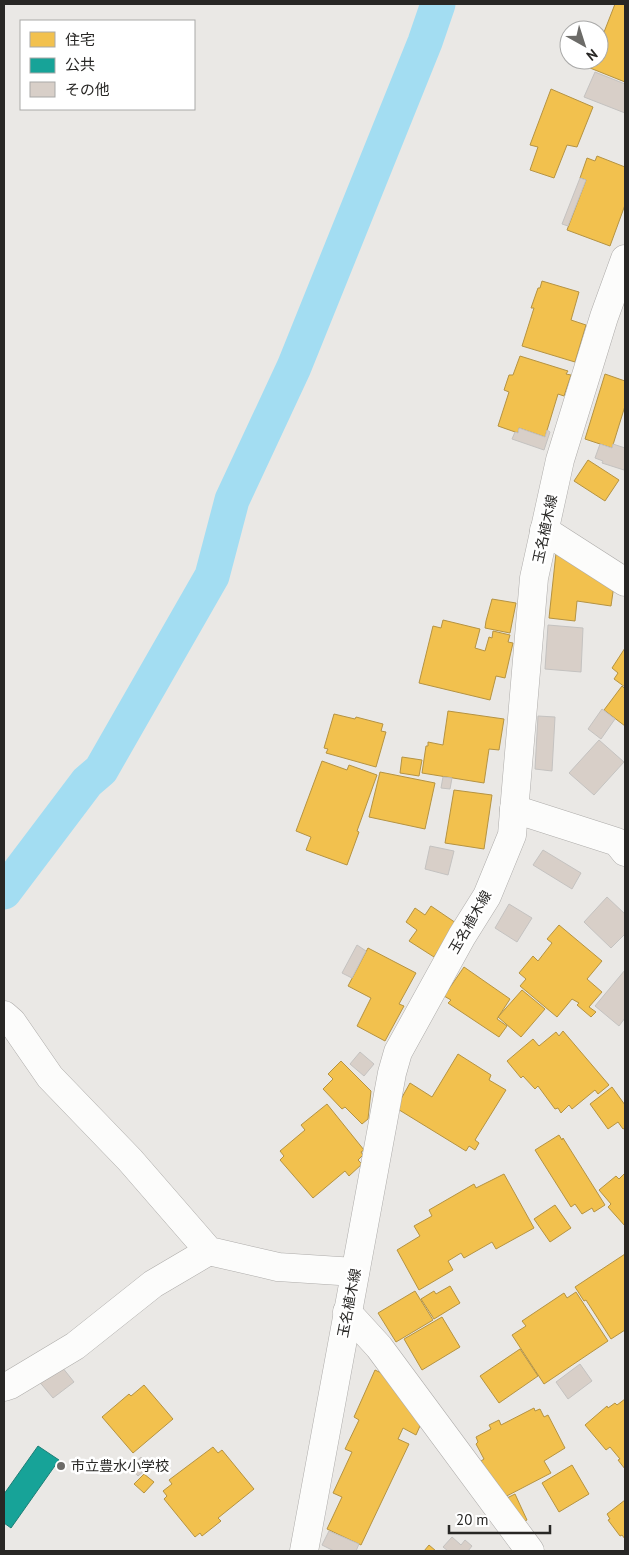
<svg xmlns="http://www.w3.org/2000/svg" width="629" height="1555" font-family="'PT Sans','Noto Sans JP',sans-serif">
<rect width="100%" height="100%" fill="#eae8e5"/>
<path fill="#f2c14e" stroke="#b59342" d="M 615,4 L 625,4 L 625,82 L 590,68 L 593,60 L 599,60 L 599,45 Z
M 551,89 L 593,107 L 577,147 L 567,145 L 554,178 L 530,170 L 538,147 L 530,145 Z
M 597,156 L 625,167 L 625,205 L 610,246 L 567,230 L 586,180 L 580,178 L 587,158 L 595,161 Z
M 542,281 L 579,292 L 571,320 L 586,325 L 575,362 L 522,346 L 534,308 L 531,308 L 538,288 L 540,288 Z
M 520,356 L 568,371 L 566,374 L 571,375 L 564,396 L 558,394 L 545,437 L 519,428 L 518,433 L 498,426 L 509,392 L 504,390 L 509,375 L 513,375 Z
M 605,374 L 625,381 L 625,406 L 612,448 L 585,439 Z
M 588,460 L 619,480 L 605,501 L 574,481 Z
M 556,553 L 615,578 L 611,606 L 577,601 L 575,621 L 549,618 Z
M 492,599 L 516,603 L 510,633 L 485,628 L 486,621 Z
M 443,620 L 480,629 L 475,648 L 485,651 L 489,637 L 492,638 L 493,631 L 510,635 L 508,642 L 513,643 L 505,678 L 496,676 L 490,700 L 419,683 L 433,626 L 441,628 Z
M 625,648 L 625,687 L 614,679 L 618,673 L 612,668 Z
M 622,686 L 625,689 L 625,726 L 604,710 Z
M 448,711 L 504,719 L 499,750 L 489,749 L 484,783 L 422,773 L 426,746 L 428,746 L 428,742 L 443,745 Z
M 334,714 L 355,719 L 356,717 L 383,724 L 381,731 L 386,732 L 376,767 L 326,753 L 328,749 L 324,748 Z
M 402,757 L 422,760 L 419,776 L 400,773 Z
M 322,761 L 347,770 L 349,765 L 377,775 L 357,831 L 359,832 L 347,865 L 306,850 L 311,837 L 296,831 Z
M 380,772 L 435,783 L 425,829 L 369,817 Z
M 454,790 L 492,795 L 484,849 L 445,843 Z
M 431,906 L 456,923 L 434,957 L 409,941 L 417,930 L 406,922 L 415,908 L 425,915 Z
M 559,925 L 602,961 L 587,979 L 602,992 L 589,1007 L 596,1012 L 591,1017 L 577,1005 L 579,1003 L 572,999 L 557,1017 L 520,986 L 526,979 L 519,973 L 533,956 L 538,961 L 552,943 L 547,939 Z
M 368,948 L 416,973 L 399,1004 L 404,1006 L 385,1041 L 357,1026 L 371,998 L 348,986 Z
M 464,967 L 510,999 L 497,1019 L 507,1026 L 499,1037 L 448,1003 L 451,1000 L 444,996 Z
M 522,990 L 545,1009 L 521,1037 L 498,1017 Z
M 563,1031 L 609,1085 L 598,1094 L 595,1090 L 572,1109 L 569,1105 L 561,1113 L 558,1108 L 555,1109 L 538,1086 L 535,1089 L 523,1076 L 521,1078 L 507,1061 L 533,1039 L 539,1046 L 556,1032 L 559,1036 Z
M 458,1054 L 491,1075 L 489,1080 L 506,1090 L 475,1140 L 479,1143 L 475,1150 L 469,1146 L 466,1151 L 396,1108 L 410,1083 L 432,1097 Z
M 341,1061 L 371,1091 L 368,1119 L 362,1124 L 345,1107 L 342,1109 L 323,1089 L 333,1079 L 328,1074 Z
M 612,1087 L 625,1105 L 625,1128 L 623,1129 L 618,1122 L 608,1129 L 590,1104 Z
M 327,1104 L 364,1150 L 361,1152 L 363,1155 L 358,1160 L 362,1164 L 349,1176 L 345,1171 L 313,1198 L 280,1160 L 284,1156 L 280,1151 L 305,1130 L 301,1125 Z
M 559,1135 L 562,1140 L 563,1138 L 605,1205 L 594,1212 L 592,1208 L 582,1214 L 575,1204 L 571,1207 L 535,1150 Z
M 625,1173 L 625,1226 L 608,1207 L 611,1204 L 599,1190 L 616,1176 L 619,1179 Z
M 504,1174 L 534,1228 L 496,1249 L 492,1242 L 464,1258 L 461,1253 L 448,1261 L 453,1270 L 419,1290 L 397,1250 L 420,1236 L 414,1226 L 432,1216 L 429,1210 L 474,1184 L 476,1188 Z
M 555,1205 L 571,1228 L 550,1242 L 534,1219 Z
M 625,1254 L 625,1330 L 611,1339 L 586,1300 L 584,1301 L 575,1287 Z
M 450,1286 L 460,1303 L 434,1319 L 421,1299 L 434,1291 L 436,1294 Z
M 415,1291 L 433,1320 L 396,1342 L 378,1313 Z
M 576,1292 L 608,1341 L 544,1384 L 512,1335 L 526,1326 L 522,1321 L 564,1293 L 567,1298 Z
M 442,1317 L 460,1347 L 422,1370 L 404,1339 Z
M 520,1349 L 538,1376 L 499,1403 L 480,1376 Z
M 375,1370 L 413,1388 L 427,1410 L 416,1435 L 403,1428 L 398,1439 L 409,1444 L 361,1545 L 327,1529 L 342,1497 L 333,1493 L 352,1452 L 345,1449 L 359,1420 L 354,1417 Z
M 144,1385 L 173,1419 L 133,1453 L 102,1417 L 129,1394 L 131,1396 Z
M 625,1399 L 625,1469 L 618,1460 L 620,1459 L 610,1447 L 606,1450 L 585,1425 L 607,1406 L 608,1408 L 615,1403 L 617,1405 Z
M 534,1408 L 535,1411 L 540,1409 L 544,1417 L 548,1415 L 565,1448 L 544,1461 L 551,1473 L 501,1499 L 481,1461 L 484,1459 L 476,1444 L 478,1442 L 476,1437 L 491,1429 L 489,1425 L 499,1420 L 501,1425 Z
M 213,1447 L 218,1453 L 222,1450 L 254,1489 L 218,1518 L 221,1521 L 202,1536 L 200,1533 L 195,1537 L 164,1499 L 167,1496 L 163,1491 L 172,1484 L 169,1480 Z
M 572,1465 L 589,1494 L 559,1512 L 542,1483 Z
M 144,1474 L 154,1482 L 144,1493 L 134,1484 Z
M 515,1494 L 527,1520 L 515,1526 L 503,1500 Z
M 625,1500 L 625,1539 L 622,1535 L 620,1536 L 608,1520 L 610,1519 L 607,1514 Z
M 429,1545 L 436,1551 L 424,1551 Z"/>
<path fill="#17a398" stroke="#1c7e76" d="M 38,1446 L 59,1460 L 11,1528 L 4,1523 L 4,1494 Z"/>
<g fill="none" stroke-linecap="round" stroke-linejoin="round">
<path stroke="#a3ddf2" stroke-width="35" d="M 4,892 L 87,782 L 101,770 L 212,576 L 232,500 L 294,367 L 425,42 L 438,4"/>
</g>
<path fill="#d8cfc8" stroke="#c4c2c0" d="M 595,72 L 625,84 L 625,113 L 584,97 Z
M 580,178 L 586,180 L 568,226 L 562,224 Z
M 519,428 L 545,437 L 547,430 L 550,432 L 544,450 L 512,439 L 515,432 L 518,433 Z
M 600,444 L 612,448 L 613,444 L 625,448 L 625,465 L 624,470 L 602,463 L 603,461 L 595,458 Z
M 548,625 L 583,628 L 581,672 L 545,669 Z
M 602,709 L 615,719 L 601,739 L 588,729 Z
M 538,716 L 555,717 L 552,771 L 535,769 Z
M 599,740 L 624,762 L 594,795 L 569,773 Z
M 443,777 L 452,778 L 450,789 L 441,788 Z
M 430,846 L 454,851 L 448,875 L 425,869 Z
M 543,850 L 581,873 L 572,889 L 533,865 Z
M 607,897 L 625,914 L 625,934 L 611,948 L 584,922 Z
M 509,904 L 532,918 L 517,942 L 495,928 Z
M 357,945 L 366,951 L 352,978 L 342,973 Z
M 625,970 L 625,1018 L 619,1026 L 595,1006 Z
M 360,1052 L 374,1064 L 364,1076 L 350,1064 Z
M 58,1362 L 74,1382 L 53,1398 L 37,1379 Z
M 580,1364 L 592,1381 L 568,1399 L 556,1382 Z
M 141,1457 L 150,1466 L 138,1476 L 130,1467 Z
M 329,1531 L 359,1544 L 356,1551 L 334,1551 L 322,1545 Z
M 452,1537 L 461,1545 L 465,1540 L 472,1546 L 468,1551 L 448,1551 L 443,1547 Z"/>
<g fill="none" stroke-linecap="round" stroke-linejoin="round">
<defs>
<path id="street" d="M 544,530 L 625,582
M 514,809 L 617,842 L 625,852
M 4,1015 L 12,1022 L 50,1077 L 130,1160 L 209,1251
M 347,1312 L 379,1347 L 530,1551
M 4,1387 L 10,1385 L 75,1346 L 153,1284 L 209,1251 L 278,1267 L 355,1272"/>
<path id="secondary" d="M 304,1551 L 392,1073 L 398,1052 L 462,936 L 487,896 L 512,835 L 534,578 L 560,460 L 604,317 L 625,259"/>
</defs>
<use href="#street" stroke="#aeacaa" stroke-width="29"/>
<use href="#secondary" stroke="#aeacaa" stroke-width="29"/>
<use href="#street" stroke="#fcfcfb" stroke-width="28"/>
<use href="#secondary" stroke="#fcfcfb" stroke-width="28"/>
</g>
<circle fill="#6c6b68" stroke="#fff" stroke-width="2" cx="61" cy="1466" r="5"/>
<g text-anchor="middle" stroke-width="5" stroke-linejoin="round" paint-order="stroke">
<g font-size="14" fill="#282725" stroke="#fff">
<text transform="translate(545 529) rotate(-78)" y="5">玉名植木線</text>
<text transform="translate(470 922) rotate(-60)" y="5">玉名植木線</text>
<text transform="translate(349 1303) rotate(-79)" y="5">玉名植木線</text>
</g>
<g font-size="14" fill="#282725" stroke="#fff" text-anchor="start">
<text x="71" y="1471">市立豊水小学校</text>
</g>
</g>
<rect width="629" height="1555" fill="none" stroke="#282725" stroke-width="10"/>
<rect x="20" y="20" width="175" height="90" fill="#ffffff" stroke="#a9a9a8"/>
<rect x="30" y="32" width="25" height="15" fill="#f2c14e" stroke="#a9a9a8"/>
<text x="65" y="45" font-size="15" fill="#282725">住宅</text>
<rect x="30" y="58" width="25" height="15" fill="#17a398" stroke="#a9a9a8"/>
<text x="65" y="70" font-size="15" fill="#282725">公共</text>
<rect x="30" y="82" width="25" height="15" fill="#d8cfc8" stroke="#a9a9a8"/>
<text x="65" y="95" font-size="15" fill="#282725">その他</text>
<g transform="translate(584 45) rotate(141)"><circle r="24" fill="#ffffff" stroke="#a9a9a8"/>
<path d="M0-4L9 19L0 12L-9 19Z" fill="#6c6b68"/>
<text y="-8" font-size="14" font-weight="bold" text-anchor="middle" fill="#282725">N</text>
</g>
<path d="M449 1525v8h101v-8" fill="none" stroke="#282725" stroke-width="2.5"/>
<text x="456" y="1525" font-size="15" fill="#282725" stroke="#ffffff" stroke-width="4" paint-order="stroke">20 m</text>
</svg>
